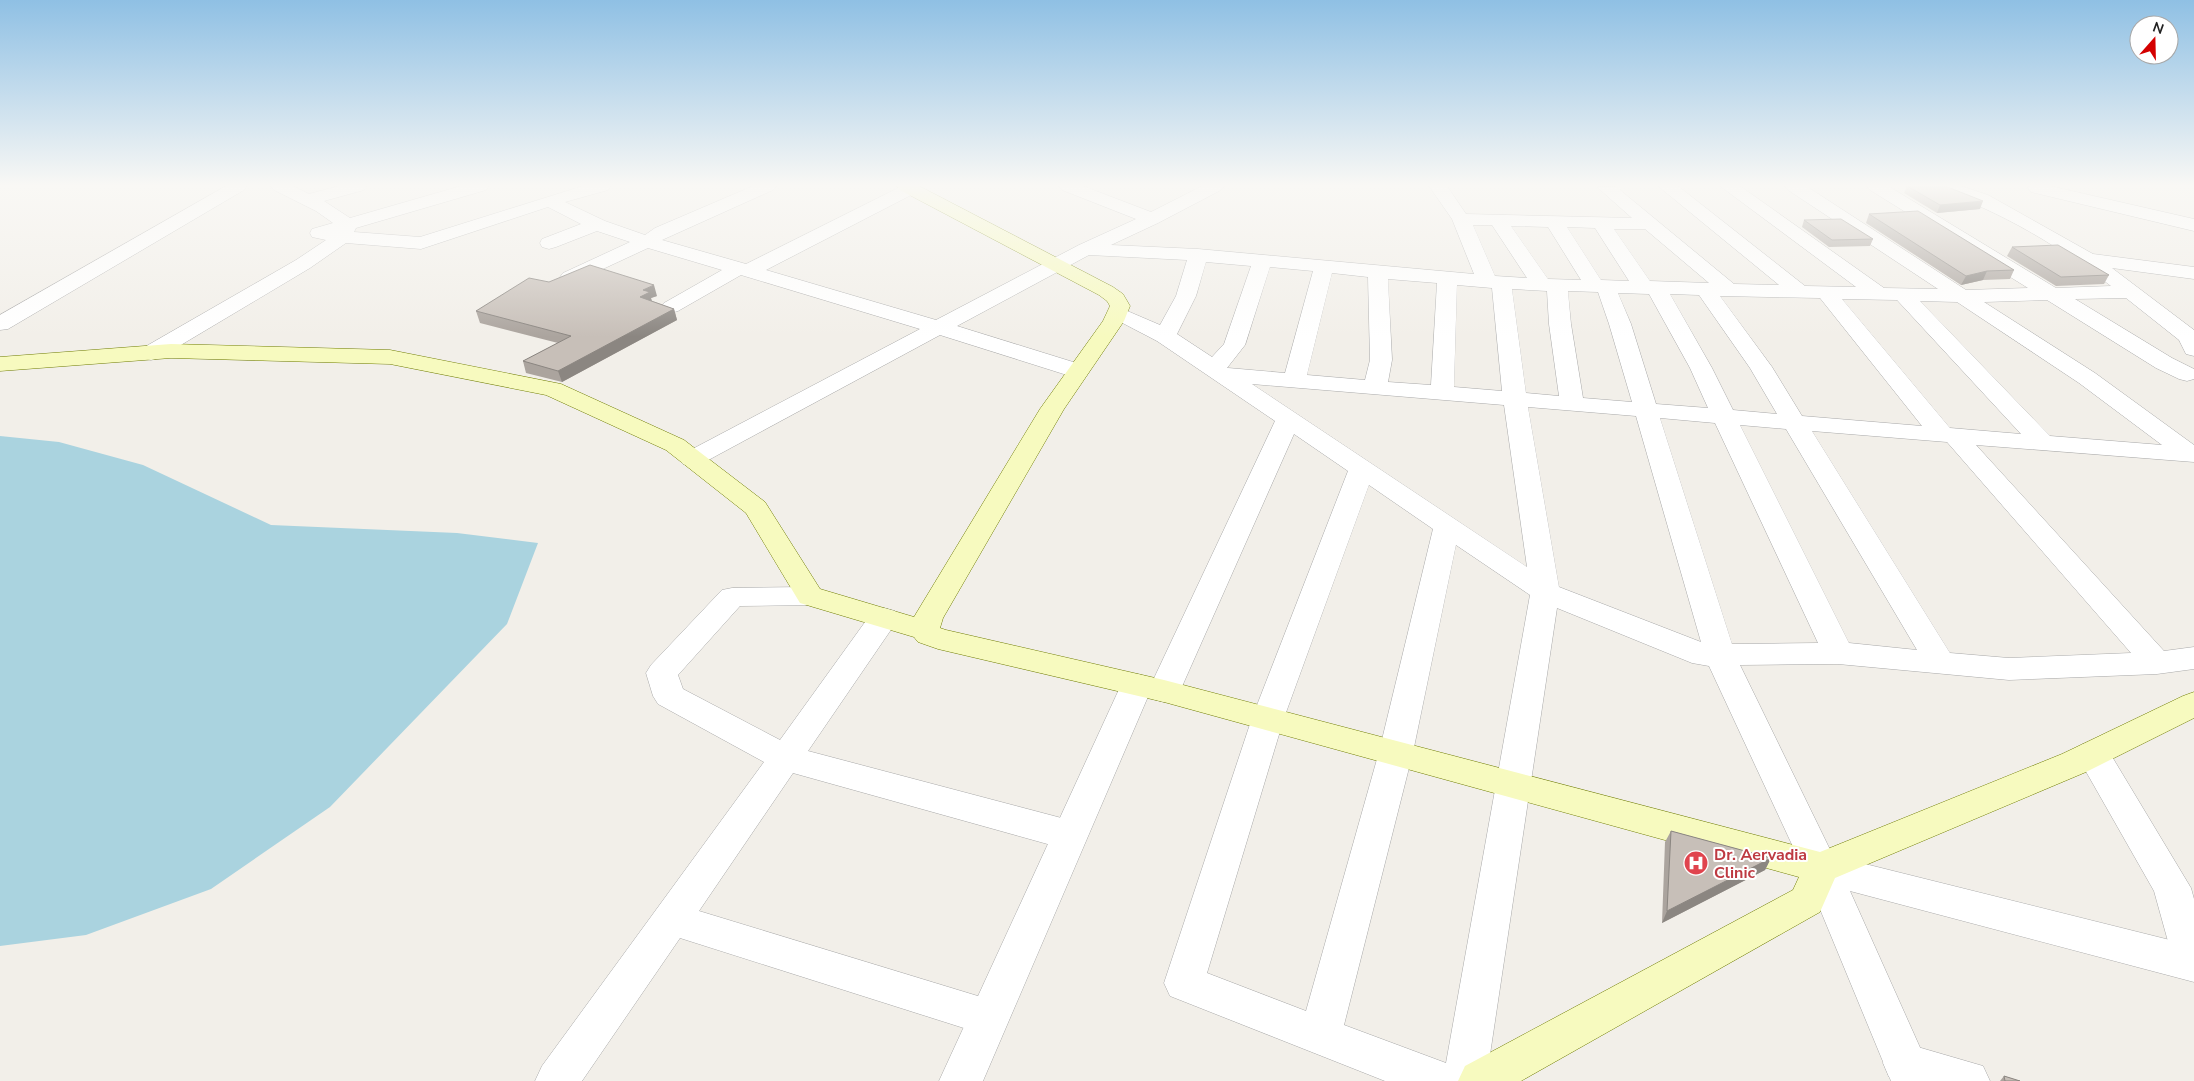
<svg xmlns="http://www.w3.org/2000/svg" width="2194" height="1081" font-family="'Nunito Sans',sans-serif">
<rect width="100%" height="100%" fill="#f2efe9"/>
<path fill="#aad3df" d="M 0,436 L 59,442 L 143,465 L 271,525 L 457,533 L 538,543 L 507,624 L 330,807 L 211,889 L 86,935 L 0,946 Z"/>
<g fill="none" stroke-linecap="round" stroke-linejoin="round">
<defs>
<path id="minor" d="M 226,186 L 247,186 L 244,190 L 8,329 L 0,330 L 0,315 Z
M 271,186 L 293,186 L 309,194 L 339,186 L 367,186 L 364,190 L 324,201 L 350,218 L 461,186 L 489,186 L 486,190 L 356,228 L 354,232 L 420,237 L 583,186 L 611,186 L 608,190 L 565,202 L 605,221 L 645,235 L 655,228 L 753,186 L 776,186 L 773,190 L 662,240 L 746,264 L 902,186 L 918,186 L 920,188 L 917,192 L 766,270 L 936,320 L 1079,245 L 1136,219 L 1062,190 L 1059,186 L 1083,186 L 1151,212 L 1202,186 L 1224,186 L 1221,190 L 1158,223 L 1111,245 L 1198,249 L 1474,274 L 1452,219 L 1429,186 L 1447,186 L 1466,214 L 1632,218 L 1597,187 L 1624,186 L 1620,190 L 1734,284 L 1779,285 L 1658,186 L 1678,186 L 1805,286 L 1856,287 L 1720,186 L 1740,186 L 1884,288 L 1938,289 L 1788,190 L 1785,186 L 1806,186 L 1966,290 L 2028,288 L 1870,190 L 1867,186 L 1888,186 L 2056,288 L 2111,286 C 2059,246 2000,211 1938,190 L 1935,186 L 1961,186 L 1988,195 L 2093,254 L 2194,267 L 2194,279 L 2112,268 L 2194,330 L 2194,356 L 2186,354 L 2179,340 L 2126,298 L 2075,299 L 2172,358 L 2194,369 L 2194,379 L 2187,381 L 2179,379 L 2156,368 L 2047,300 L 1984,302 L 2095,373 L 2194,445 L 2194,462 L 1976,445 L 2164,651 L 2194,647 L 2194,669 L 2157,674 L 2009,680 L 1838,664 L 1740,665 L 1839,868 L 1834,879 L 1821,883 L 1808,879 L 1709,666 L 1692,663 L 1557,608 L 1486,1081 L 1385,1081 L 1170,996 L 1164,983 L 1252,718 L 1348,471 L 1294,434 L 1180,691 L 1175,699 L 1164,702 L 1153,699 L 1148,691 L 1275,421 L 1157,341 L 1111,317 L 1108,313 L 1111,309 L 1118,307 L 1160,325 L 1176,296 L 1187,260 L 1089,255 L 957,326 L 1086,366 L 1089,371 L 1086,376 L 1078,378 L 1070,376 L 940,335 L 701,464 L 692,467 L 683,464 L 679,459 L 683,454 L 920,329 L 741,275 L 678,311 L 671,313 L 664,311 L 661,307 L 664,303 L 722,270 L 648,248 L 577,281 L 570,283 L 563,281 L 560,277 L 563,273 L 630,242 L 597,231 L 556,247 L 549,249 L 542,247 L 540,243 L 542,239 L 581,224 L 548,207 L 421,249 L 346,243 L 310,268 L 159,358 L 151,360 L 143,358 L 140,353 L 143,348 L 296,260 L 326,240 L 312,237 L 310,233 L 312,229 L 333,223 L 316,211 L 274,190 ZM 1473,225 L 1492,225 L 1527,278 L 1495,276 ZM 1511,226 L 1548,227 L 1581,280 L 1548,279 ZM 1567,227 L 1595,228 L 1629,281 L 1601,280 ZM 1614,229 L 1645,229 L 1709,283 L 1650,281 ZM 1206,262 L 1251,266 L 1224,344 L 1212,357 L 1177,334 L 1196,296 ZM 1270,267 L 1313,271 L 1285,373 L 1228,368 L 1227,368 L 1245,345 ZM 1332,273 L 1368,277 L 1370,360 L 1365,380 L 1307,375 ZM 1388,279 L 1437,283 L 1431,385 L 1388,382 L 1392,360 ZM 1457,285 L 1492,288 L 1502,391 L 1454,387 ZM 1512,289 L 1547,291 L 1549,324 L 1559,396 L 1526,393 ZM 1568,291 L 1598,292 L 1609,324 L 1632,402 L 1583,398 L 1571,324 ZM 1618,293 L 1649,294 L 1690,368 L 1708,408 L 1656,404 L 1631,324 ZM 1670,294 L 1699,295 L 1750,368 L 1777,414 L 1733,410 L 1712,368 ZM 1720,296 L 1820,298 L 1922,426 L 1802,416 L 1772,367 ZM 1842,299 L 1897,300 L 2021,434 L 1950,428 ZM 1920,301 L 1957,302 L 2079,383 L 2162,445 L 2050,436 ZM 1252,384 L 1504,405 L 1527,567 ZM 1528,407 L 1636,416 L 1701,642 L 1559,587 ZM 1660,418 L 1715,423 L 1818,643 L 1732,644 ZM 1740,425 L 1786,429 L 1917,650 L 1849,643 ZM 1812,431 L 1947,442 L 2131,653 L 2009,658 L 1950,653 ZM 1369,485 L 1433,529 L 1379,752 L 1306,1011 L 1207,973 L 1284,718 ZM 1456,545 L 1530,595 L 1446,1063 L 1344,1025 L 1413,752 Z
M 2030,186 L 2050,186 L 2194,219 L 2194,231 L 2031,192 L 2028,188 Z
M 810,587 L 820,589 L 825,596 L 820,603 L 810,605 L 740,606 L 678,675 L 683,689 L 780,740 L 873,611 L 884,608 L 895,611 L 899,618 L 808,751 L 1069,820 L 1082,825 L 1087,835 L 1082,845 L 1069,850 L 793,773 L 699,911 L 1004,1004 L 1010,1017 L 1004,1030 L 989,1036 L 680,938 L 582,1081 L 535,1081 L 542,1066 L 764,762 L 658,704 L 653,696 L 646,673 L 651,665 L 722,590 L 732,588 Z
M 2093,741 L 2105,745 L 2191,888 L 2194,899 L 2194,981 L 2180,975 L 2174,963 L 2154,891 L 2076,754 L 2081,745 Z
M 1904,1043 L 1983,1066 L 1990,1081 L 1898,1081 L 1889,1077 L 1883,1063 L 1889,1049 Z"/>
<path id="tertiary" d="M 1137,674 L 1148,677 L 1153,685 L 983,1081 L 939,1081 L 1121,685 L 1126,677 Z
M 1821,853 L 2194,946 L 2194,982 L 1850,891 L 1935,1081 L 1891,1081 L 1803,868 L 1808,857 Z"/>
<path id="secondary" d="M 897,186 L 919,186 L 1113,287 L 1123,294 L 1130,306 L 1124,321 L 1064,409 L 943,618 L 940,628 L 946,630 L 1164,680 L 1820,852 L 2062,754 L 2183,696 L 2194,692 L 2194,718 L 2086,772 L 1835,878 L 1820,912 L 1521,1081 L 1458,1081 L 1465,1066 L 1793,890 L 1799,877 L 1164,702 L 938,649 L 918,642 L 914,637 L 800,603 L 746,513 L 666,450 L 546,395 L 390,364 L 171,358 L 0,371 L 0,357 L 171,344 L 390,350 L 561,384 L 684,440 L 765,502 L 820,589 L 914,617 L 1040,409 L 1103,321 L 1110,306 L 1107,301 L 1099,295 L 900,190 Z"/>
</defs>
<use href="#minor" stroke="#a9a9a9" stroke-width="1"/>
<use href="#tertiary" stroke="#a9a9a9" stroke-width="1"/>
<use href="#secondary" stroke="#707d05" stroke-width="1"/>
<use href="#minor" fill="#fff" fill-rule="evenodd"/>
<use href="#tertiary" fill="#fff" fill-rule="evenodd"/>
<use href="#secondary" fill="#f7fabf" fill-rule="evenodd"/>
</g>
<path fill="#aba49e" d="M 1907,186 L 1980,209 L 1937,213 L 1904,193 Z
M 1869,214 L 2014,270 L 2010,279 L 1983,280 L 1961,285 L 1866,223 Z
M 1804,220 L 1873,239 L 1870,246 L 1829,247 L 1802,227 Z
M 2012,247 L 2109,275 L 2104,284 L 2056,286 L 2007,256 Z
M 549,282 L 657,296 L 651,298 L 652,301 L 674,309 L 677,320 L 562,382 L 526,373 L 523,361 L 558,343 L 480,323 L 476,311 Z
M 1671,831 L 1771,858 L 1765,870 L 1662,923 L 1665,842 Z
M 2004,1076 L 2020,1081 L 2000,1081 Z"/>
<path fill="#8b8681" d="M 1983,201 L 1980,209 L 1937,213 L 1940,205 Z
M 1987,271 L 1983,280 L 1961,285 L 1966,276 Z
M 654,285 L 657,296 L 651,298 L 652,303 L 640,297 L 643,290 Z
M 674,309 L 677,320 L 562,382 L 558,371 Z
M 1771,858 L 1765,870 L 1662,923 L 1667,911 Z"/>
<path fill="#c7bfb8" stroke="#8b8681" d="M 1907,186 L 1945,186 L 1983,201 L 1940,205 Z
M 1918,211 L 2014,270 L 1987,271 L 1966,276 L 1869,214 Z
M 1841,219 L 1873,239 L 1832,240 L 1804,220 Z
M 2058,245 L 2109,275 L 2061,277 L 2012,247 Z
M 590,265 L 654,285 L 643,290 L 650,292 L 640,297 L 674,309 L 558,371 L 523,361 L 571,336 L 476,311 L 529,278 L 549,282 Z
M 1671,831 L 1771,858 L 1667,911 Z
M 2004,1076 L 2020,1081 L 2005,1081 Z"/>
<linearGradient id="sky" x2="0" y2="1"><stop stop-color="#8fc0e4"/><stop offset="0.55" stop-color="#f9f8f5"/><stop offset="1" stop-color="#f9f8f5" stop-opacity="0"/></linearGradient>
<rect width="2194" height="337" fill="url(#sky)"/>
<defs>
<symbol id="hospital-disc" viewBox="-11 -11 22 22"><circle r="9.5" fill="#e0444e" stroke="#fff"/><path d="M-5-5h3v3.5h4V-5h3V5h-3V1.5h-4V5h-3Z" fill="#fff"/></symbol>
</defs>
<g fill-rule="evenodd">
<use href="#hospital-disc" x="1682" y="849" width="28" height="28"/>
</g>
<g text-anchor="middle" stroke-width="4" stroke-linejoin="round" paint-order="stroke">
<g font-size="16" font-weight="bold" fill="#be3a42" stroke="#fff" text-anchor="start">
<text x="1714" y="860">Dr. Aervadia<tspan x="1714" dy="18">Clinic</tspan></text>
</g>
</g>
<g transform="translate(2154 40) rotate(20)"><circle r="24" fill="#ffffff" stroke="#a7a7a7"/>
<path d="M0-4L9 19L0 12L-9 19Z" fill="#d40000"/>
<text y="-8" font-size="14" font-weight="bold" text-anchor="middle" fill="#222222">N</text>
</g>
</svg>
